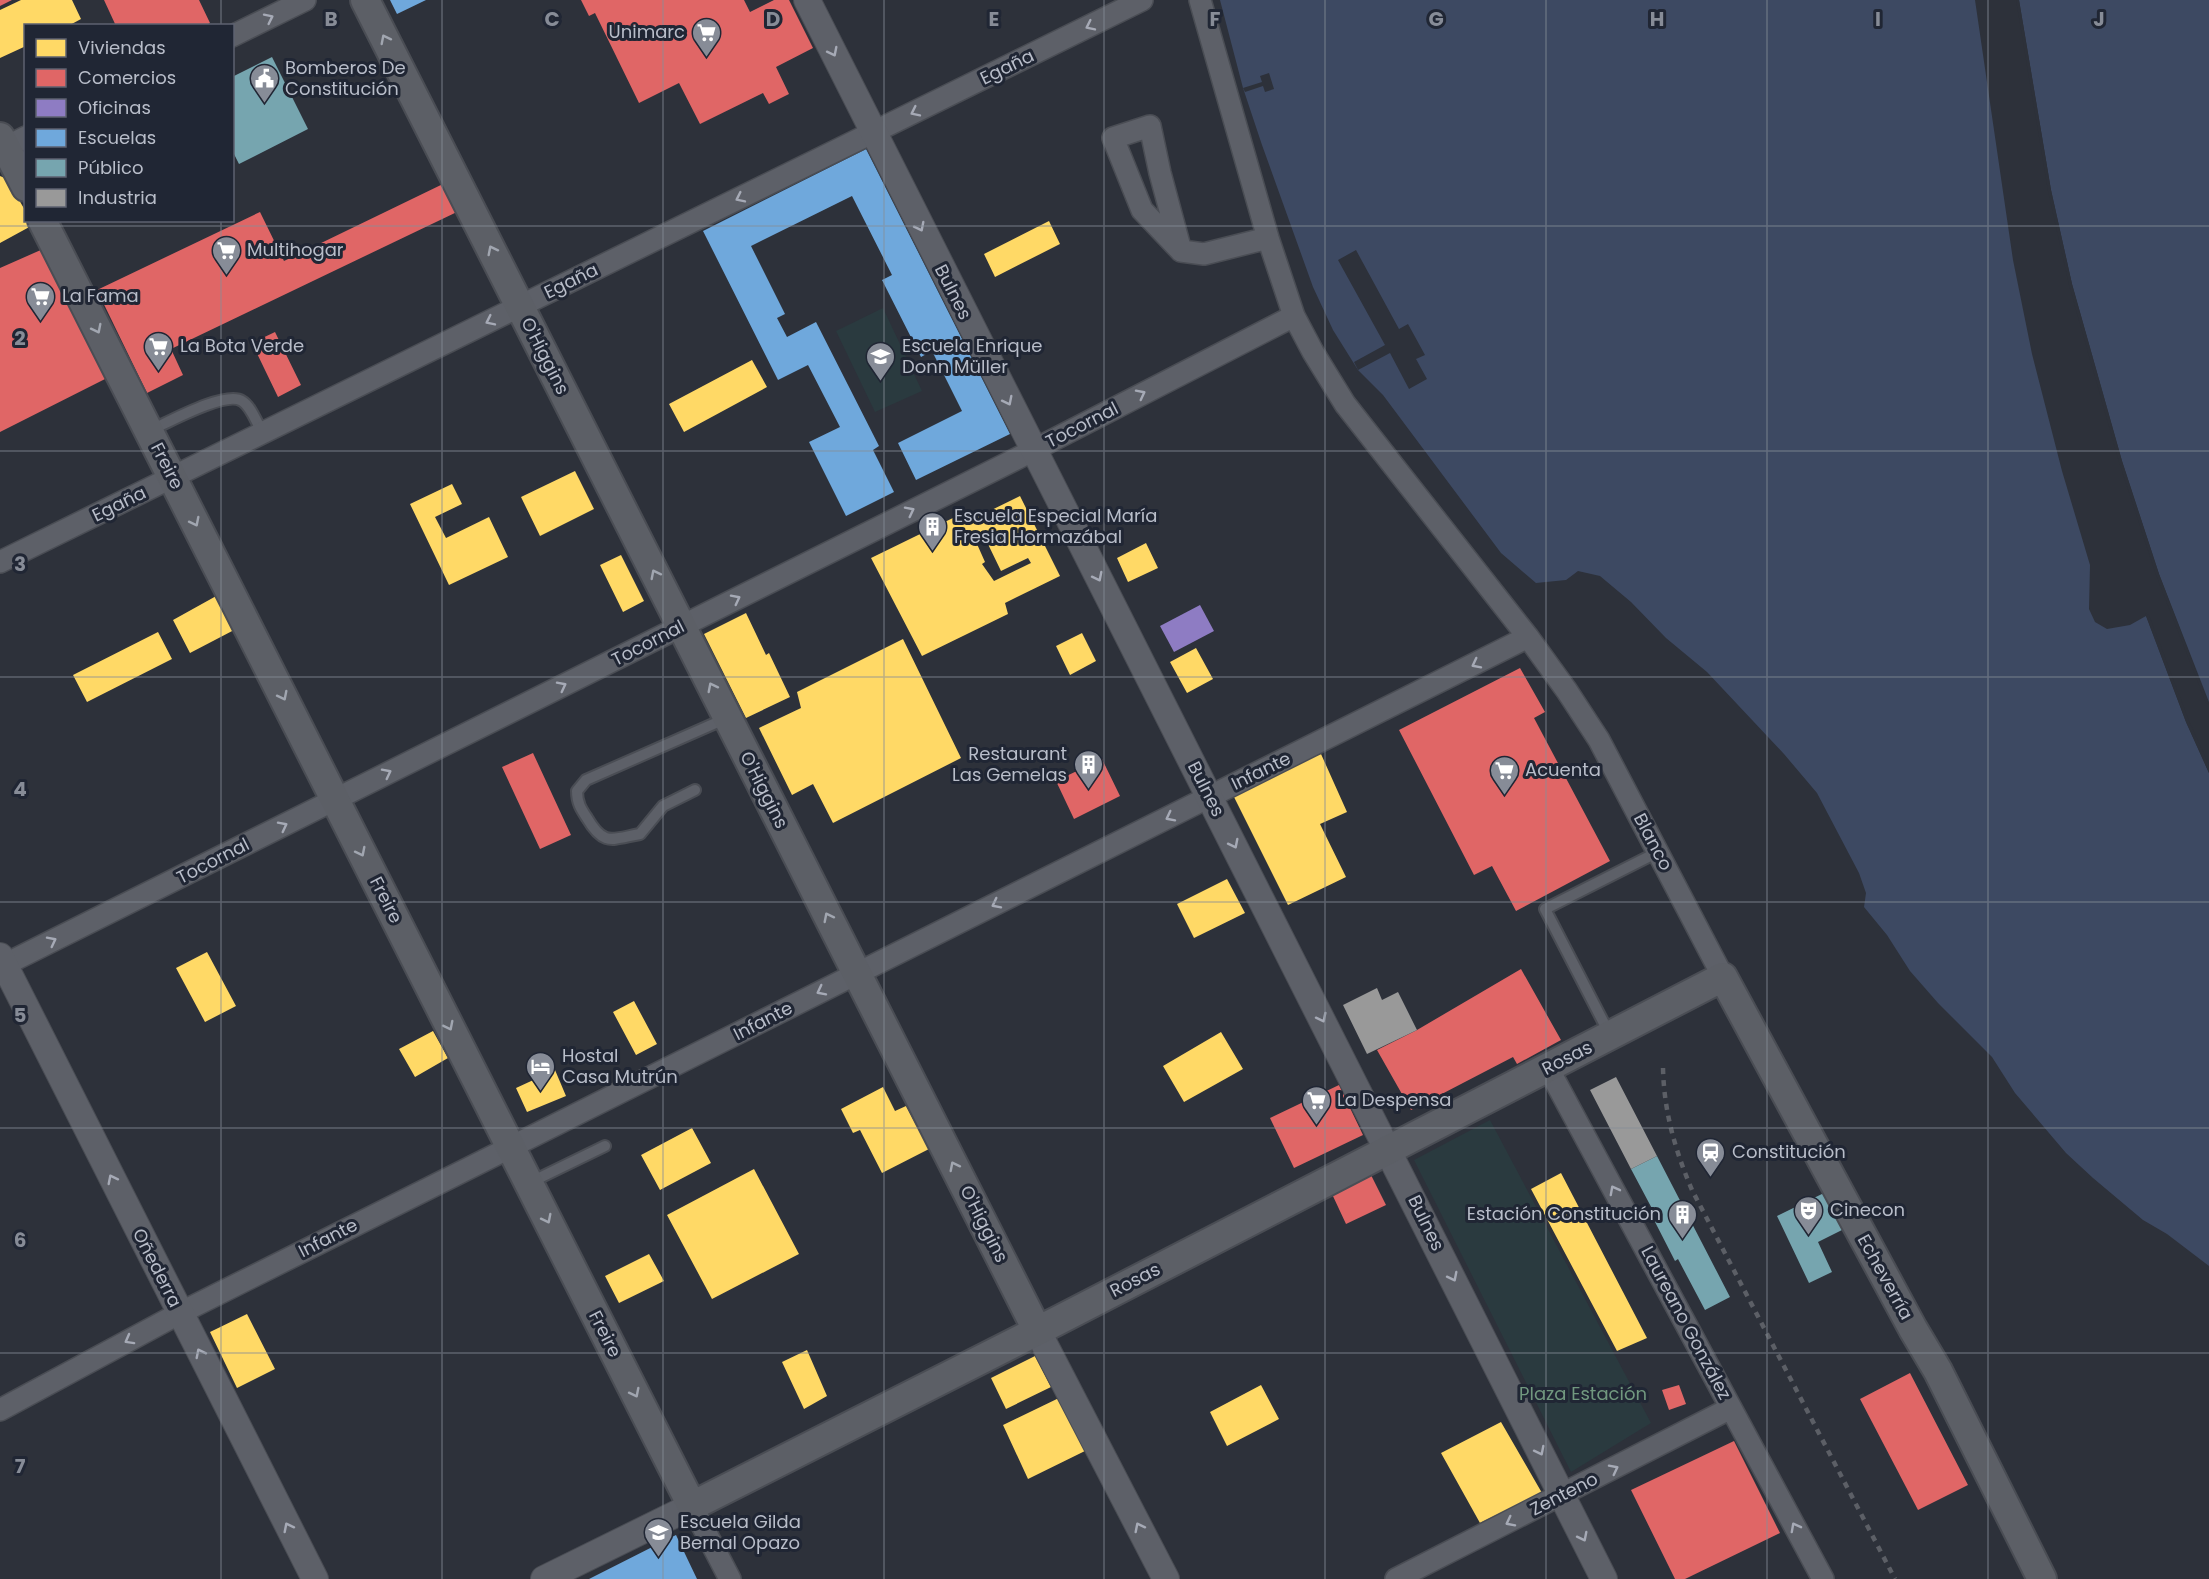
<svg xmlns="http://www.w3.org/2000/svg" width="2209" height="1579" font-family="Poppins,sans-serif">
<rect width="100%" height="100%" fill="#2d313a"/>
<path fill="#2a3a3f" d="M 883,308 L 922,391 L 875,412 L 836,331 Z
M 1490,1120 L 1651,1423 L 1571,1472 L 1414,1160 Z"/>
<path fill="#3d4962" d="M 1220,0 L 1975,0 L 2013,260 L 2032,354 L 2062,471 L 2090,565 L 2089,609 L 2095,622 L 2107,629 L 2130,625 L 2146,616 L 2186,722 L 2209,773 L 2209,1266 L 2167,1234 L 2143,1220 L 2093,1178 L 2066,1153 L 2015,1093 L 1992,1057 L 1938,1003 L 1910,971 L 1887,935 L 1864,907 L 1866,893 L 1859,873 L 1817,793 L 1784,754 L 1707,672 L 1666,638 L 1631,602 L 1600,576 L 1578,571 L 1566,580 L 1536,583 L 1501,553 L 1383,395 L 1358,370 L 1333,330 L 1313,287 L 1262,145 L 1243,88 Z
M 2019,0 L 2209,0 L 2209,702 L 2159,574 L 2122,461 L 2072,284 L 2051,190 Z"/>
<path fill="#2d313a" d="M 2016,0 L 2019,0 L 2051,190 L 2072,284 L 2122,461 L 2159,574 L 2209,705 L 2206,703 L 2156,575 L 2119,462 L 2069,285 L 2048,191 Z
M 1269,73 L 1274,89 L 1265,92 L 1263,86 L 1245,92 L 1243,88 L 1262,82 L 1260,76 Z
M 1356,250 L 1399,329 L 1408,324 L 1425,355 L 1416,359 L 1427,379 L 1409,389 L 1390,353 L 1358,370 L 1354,362 L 1385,345 L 1338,260 Z
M 2145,613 L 2149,615 L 2189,721 L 2209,765 L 2209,773 L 2186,722 Z"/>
<path fill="#ffd966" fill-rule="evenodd" d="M 21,0 L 72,0 L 81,19 L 68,26 L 26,26 L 26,46 L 0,58 L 0,10 Z
M 0,176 L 7,179 L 26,212 L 26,220 L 30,220 L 33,225 L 0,243 Z
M 1049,221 L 1060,244 L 995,277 L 984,254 Z
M 752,360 L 767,387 L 684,432 L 669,404 Z
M 575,471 L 594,509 L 540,536 L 521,497 Z
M 452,484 L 462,504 L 435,517 L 446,538 L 489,517 L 508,557 L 449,585 L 410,504 Z
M 1020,496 L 1060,576 L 1005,603 L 1008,614 L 922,656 L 871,558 L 957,516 L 961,525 ZM 986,540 L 1001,571 L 1028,558 L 1031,563 L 994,581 L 982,564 L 985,562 L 977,544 Z
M 1146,543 L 1158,568 L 1128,582 L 1117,558 Z
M 621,555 L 644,601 L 623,612 L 600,565 Z
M 218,595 L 236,629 L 190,653 L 173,620 Z
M 746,613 L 766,655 L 769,653 L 790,697 L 746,718 L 704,634 Z
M 158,632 L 172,659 L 87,702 L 73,675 Z
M 1082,633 L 1096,661 L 1070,675 L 1056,646 Z
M 903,639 L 961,758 L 833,823 L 813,784 L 792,795 L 759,728 L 801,708 L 797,692 Z
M 1196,648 L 1213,679 L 1187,693 L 1170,662 Z
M 1321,754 L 1347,812 L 1320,824 L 1346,877 L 1288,905 L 1233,795 L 1295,764 Z
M 1227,879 L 1245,913 L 1194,938 L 1177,904 Z
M 207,952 L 236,1006 L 205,1022 L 176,968 Z
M 634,1001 L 657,1044 L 636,1055 L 613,1012 Z
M 433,1031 L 448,1058 L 415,1077 L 399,1049 Z
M 1221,1032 L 1243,1069 L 1184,1102 L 1163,1066 Z
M 555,1070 L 566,1096 L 527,1112 L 516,1088 Z
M 883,1087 L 895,1111 L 906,1106 L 929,1149 L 882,1173 L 860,1130 L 853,1133 L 841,1109 Z
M 692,1128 L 711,1163 L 660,1190 L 641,1155 Z
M 754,1169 L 799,1254 L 712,1299 L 667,1215 Z
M 1561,1173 L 1647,1338 L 1617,1351 L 1531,1189 Z
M 649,1254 L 664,1281 L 619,1303 L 605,1276 Z
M 247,1314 L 275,1369 L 237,1388 L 210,1332 Z
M 807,1350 L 827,1396 L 804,1409 L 782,1362 Z
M 1035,1356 L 1051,1387 L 1006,1409 L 991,1378 Z
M 1261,1385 L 1279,1419 L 1227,1446 L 1210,1412 Z
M 1061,1397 L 1087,1450 L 1028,1479 L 1003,1425 Z
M 1501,1422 L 1542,1493 L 1480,1523 L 1441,1453 Z"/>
<path fill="#e06666" d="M 0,0 L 12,0 L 0,6 Z
M 104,0 L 199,0 L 210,23 L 205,26 L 116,26 Z
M 581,0 L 744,0 L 750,12 L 774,0 L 789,0 L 813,48 L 776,67 L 789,94 L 769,104 L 763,93 L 700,124 L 679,83 L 639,103 L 595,13 L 589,16 Z
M 445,183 L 459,211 L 171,349 L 183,375 L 147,393 L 97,290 L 260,212 L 284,261 Z
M 43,249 L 111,376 L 0,432 L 0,268 Z
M 275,332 L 301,385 L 278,397 L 252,343 Z
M 1520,668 L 1545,712 L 1534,718 L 1610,861 L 1516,911 L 1492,866 L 1474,875 L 1399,730 Z
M 533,753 L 571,835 L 540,849 L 502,767 Z
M 1102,759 L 1120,796 L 1074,819 L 1056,781 Z
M 1521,969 L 1561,1040 L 1517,1064 L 1513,1057 L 1411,1110 L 1377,1050 L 1417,1030 Z
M 1339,1085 L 1363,1135 L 1294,1168 L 1270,1118 Z
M 1371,1175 L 1386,1205 L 1346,1224 L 1332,1194 Z
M 1910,1373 L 1968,1485 L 1918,1510 L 1860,1399 Z
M 1679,1385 L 1686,1404 L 1669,1410 L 1662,1390 Z
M 1734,1441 L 1780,1533 L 1685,1579 L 1675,1579 L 1631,1490 Z"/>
<path fill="#8e7cc3" d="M 1200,605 L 1214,631 L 1174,652 L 1160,626 Z"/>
<path fill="#6fa8dc" d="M 390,0 L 426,0 L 397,14 Z
M 866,149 L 1010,434 L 916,480 L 898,443 L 962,411 L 932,351 L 921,357 L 882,280 L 892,275 L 852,196 L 751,246 L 785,314 L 777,318 L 787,337 L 816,322 L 879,446 L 873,450 L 894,492 L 846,516 L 809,442 L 840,427 L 808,365 L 778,380 L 703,231 Z
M 676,1535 L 697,1579 L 589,1579 Z"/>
<path fill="#76a5af" d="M 272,57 L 308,129 L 239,164 L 232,150 L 232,77 Z
M 1657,1156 L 1730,1297 L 1705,1310 L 1678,1259 L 1675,1261 L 1654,1220 L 1657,1218 L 1631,1169 Z
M 1826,1192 L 1844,1229 L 1818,1242 L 1832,1272 L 1809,1283 L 1777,1216 Z"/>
<path fill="#999" d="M 1377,988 L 1382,1000 L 1398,992 L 1417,1030 L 1367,1054 L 1343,1005 Z
M 1616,1077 L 1657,1156 L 1631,1169 L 1590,1090 Z"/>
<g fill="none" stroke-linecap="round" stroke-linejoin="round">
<defs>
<path id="service" d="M 149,431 C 167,423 226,390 242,401 C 251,406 257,424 263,433
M 695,790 L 663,806 L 640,834 C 612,839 604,847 587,818 C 581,809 577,803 577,791 L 586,780 L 727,718
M 1610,1035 L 1545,909 L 1658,852
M 529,1183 L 605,1146"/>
<path id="minor" d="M 1200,0 L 1268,238 L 1294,316 L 1313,352 L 1345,404 L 1528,637 L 1567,691 L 1599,740 L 1723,977
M 232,36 L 305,0
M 0,150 L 26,137
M 1181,251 L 1142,210 L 1113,138 L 1150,126 L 1160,173 L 1181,251 L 1204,254 L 1268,238
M 0,562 L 1142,0
M 0,967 L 1018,458 L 1294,316
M 1548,1068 L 1823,1579
M 0,1410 L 180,1313 L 1528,637
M 692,1506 L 730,1579
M 1396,1579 L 1731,1408"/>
<path id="tertiary" d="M 807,0 C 1072,527 1340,1052 1604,1579
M 0,956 L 315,1579
M 1037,1330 L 1166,1579
M 544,1579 L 692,1506"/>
<path id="secondary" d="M 365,0 L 1037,1330
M 0,137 L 26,187
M 42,220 L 692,1506 L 1057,1321 L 1723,977 L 1913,1329 L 1938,1371 L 2042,1579"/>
</defs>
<use href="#service" stroke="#4a4d54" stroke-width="14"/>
<use href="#minor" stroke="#4a4d54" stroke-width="24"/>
<use href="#tertiary" stroke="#4a4d54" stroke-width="28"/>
<use href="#secondary" stroke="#4a4d54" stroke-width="32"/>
<use href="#service" stroke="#5d6068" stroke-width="10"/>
<use href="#minor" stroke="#5d6068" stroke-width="21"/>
<use href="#tertiary" stroke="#5d6068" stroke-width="26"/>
<use href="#secondary" stroke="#5c5f66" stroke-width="28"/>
<path stroke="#5c5f66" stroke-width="4.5" stroke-dasharray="6 6" stroke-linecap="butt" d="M 1663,1068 C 1664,1112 1675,1150 1692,1190 L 1895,1579"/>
</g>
<defs><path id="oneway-chevron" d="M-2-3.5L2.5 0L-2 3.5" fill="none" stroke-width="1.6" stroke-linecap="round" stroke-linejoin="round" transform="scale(1.5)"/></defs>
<g stroke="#a6aab6">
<use href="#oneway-chevron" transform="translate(269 18) rotate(-26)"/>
<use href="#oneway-chevron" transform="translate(1090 26) rotate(154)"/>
<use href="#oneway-chevron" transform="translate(833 52) rotate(63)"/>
<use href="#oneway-chevron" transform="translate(915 112) rotate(154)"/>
<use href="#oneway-chevron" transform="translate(740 198) rotate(154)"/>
<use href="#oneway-chevron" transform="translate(920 227) rotate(63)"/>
<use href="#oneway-chevron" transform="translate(490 321) rotate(154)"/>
<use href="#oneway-chevron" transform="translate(1141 394) rotate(-27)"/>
<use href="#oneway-chevron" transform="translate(1008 401) rotate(63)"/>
<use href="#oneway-chevron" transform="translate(910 511) rotate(-27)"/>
<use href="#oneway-chevron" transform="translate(1098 577) rotate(63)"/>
<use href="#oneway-chevron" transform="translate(736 599) rotate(-27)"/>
<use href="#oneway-chevron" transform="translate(1476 664) rotate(153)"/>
<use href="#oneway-chevron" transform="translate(562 686) rotate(-27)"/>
<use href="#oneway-chevron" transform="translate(387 773) rotate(-27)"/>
<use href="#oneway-chevron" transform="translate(1170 817) rotate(153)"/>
<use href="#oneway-chevron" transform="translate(283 826) rotate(-27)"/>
<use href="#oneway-chevron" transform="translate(1234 844) rotate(63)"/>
<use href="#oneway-chevron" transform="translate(996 904) rotate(153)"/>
<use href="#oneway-chevron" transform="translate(52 941) rotate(-27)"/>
<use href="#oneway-chevron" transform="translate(821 991) rotate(153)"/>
<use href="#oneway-chevron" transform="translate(1322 1018) rotate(63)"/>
<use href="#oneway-chevron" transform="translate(112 1179) rotate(-117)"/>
<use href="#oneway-chevron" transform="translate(1614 1190) rotate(-118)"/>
<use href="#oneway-chevron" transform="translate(1453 1277) rotate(63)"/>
<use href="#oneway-chevron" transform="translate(129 1340) rotate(151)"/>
<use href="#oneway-chevron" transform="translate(200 1353) rotate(-117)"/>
<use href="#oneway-chevron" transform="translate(1540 1451) rotate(63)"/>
<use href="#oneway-chevron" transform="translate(1614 1469) rotate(-27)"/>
<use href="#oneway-chevron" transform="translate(1510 1522) rotate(153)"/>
<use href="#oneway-chevron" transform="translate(288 1527) rotate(-117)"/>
<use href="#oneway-chevron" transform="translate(1139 1527) rotate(-117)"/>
<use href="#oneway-chevron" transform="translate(1795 1527) rotate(-118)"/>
<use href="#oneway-chevron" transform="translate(1583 1537) rotate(63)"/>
</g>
<g stroke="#a1a6b0">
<use href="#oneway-chevron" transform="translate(385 39) rotate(-117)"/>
<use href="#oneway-chevron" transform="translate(492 250) rotate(-117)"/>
<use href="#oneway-chevron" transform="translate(97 329) rotate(63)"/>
<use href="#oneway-chevron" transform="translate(195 522) rotate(63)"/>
<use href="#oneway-chevron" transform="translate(655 574) rotate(-117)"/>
<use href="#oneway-chevron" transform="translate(712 687) rotate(-117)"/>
<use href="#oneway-chevron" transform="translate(283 696) rotate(63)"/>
<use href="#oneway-chevron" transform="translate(361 852) rotate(63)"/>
<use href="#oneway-chevron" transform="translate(828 917) rotate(-117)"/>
<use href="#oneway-chevron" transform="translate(449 1026) rotate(63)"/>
<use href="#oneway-chevron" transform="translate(954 1166) rotate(-117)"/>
<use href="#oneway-chevron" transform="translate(547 1219) rotate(63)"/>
<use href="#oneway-chevron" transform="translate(635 1393) rotate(63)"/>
</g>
<path fill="none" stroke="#878c97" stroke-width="1.5" stroke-opacity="0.55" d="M 221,0 L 221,26M 442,0 L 442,1579M 663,0 L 663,1579M 884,0 L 884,1579M 1104,0 L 1104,1579M 1325,0 L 1325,1579M 1546,0 L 1546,1579M 1767,0 L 1767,1579M 1988,0 L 1988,1579M 221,220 L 221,1579M 0,226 L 2209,226M 0,451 L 2209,451M 0,677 L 2209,677M 0,902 L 2209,902M 0,1128 L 2209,1128M 0,1353 L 2209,1353"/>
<defs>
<symbol id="supermarket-pin" viewBox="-11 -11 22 30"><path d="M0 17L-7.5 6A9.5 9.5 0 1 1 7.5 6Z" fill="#878c97" stroke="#202634"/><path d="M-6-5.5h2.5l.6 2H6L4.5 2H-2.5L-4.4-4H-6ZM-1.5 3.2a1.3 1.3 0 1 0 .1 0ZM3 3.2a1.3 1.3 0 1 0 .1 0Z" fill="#fff"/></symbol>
<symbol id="civic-pin" viewBox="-11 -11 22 30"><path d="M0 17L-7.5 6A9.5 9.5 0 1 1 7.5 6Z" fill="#878c97" stroke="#202634"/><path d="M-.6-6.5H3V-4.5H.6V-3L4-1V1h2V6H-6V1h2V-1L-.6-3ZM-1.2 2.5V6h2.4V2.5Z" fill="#fff"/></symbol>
<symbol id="school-pin" viewBox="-11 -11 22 30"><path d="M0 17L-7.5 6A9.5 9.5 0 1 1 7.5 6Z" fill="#878c97" stroke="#202634"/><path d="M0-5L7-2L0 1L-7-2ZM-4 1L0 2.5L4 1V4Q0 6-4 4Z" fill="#fff"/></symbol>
<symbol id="building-pin" viewBox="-11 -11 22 30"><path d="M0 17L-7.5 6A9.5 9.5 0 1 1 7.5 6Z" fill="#878c97" stroke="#202634"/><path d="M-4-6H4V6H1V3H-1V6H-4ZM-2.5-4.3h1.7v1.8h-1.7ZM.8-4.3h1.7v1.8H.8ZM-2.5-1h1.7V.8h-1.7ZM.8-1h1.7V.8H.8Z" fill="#fff"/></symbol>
<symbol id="hotel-pin" viewBox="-11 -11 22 30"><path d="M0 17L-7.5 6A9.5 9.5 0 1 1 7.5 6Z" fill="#878c97" stroke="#202634"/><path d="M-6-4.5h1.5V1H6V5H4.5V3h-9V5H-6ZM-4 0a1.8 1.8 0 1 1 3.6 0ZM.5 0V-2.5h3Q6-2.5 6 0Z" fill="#fff"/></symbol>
<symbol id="station-pin" viewBox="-11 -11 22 30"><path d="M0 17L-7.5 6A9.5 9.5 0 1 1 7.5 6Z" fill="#878c97" stroke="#202634"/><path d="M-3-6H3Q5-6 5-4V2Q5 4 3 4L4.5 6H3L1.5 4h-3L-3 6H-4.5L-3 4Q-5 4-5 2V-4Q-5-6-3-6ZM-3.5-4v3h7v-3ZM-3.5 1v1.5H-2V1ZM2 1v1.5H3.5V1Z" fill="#fff"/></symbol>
<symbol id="theatre-pin" viewBox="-11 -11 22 30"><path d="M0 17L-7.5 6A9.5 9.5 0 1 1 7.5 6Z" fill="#878c97" stroke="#202634"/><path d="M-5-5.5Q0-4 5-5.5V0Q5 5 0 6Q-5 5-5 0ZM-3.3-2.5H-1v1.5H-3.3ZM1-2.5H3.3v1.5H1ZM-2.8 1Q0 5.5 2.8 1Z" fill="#fff"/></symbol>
</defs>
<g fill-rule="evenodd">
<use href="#supermarket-pin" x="690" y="16" width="33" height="45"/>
<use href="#civic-pin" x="248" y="62" width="33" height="45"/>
<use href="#supermarket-pin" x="210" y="234" width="33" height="45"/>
<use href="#supermarket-pin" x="24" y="280" width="33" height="45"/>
<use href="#supermarket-pin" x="142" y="330" width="33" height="45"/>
<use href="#school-pin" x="864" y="340" width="33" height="45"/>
<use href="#building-pin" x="916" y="510" width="33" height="45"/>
<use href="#building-pin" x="1072" y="748" width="33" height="45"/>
<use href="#supermarket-pin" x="1488" y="754" width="33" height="45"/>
<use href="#hotel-pin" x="524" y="1050" width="33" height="45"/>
<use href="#supermarket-pin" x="1300" y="1084" width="33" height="45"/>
<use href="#station-pin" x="1694" y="1136" width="33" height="45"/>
<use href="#theatre-pin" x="1792" y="1194" width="33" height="45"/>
<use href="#building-pin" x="1666" y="1198" width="33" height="45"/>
<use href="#school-pin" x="642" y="1516" width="33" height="45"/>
</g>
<g text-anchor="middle" stroke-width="6" stroke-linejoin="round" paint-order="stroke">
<g font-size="18" fill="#b8bdc9" stroke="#202634" text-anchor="start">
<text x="685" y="38" text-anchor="end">Unimarc</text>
<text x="285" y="74">Bomberos De<tspan x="285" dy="21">Constitución</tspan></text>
<text x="247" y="256">Multihogar</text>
<text x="62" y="302">La Fama</text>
<text x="180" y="352">La Bota Verde</text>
<text x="902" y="352">Escuela Enrique<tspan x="902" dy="21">Donn Müller</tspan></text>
<text x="954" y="522">Escuela Especial María<tspan x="954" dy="21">Fresia Hormazábal</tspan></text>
<text x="1067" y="760" text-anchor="end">Restaurant<tspan x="1067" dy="21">Las Gemelas</tspan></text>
<text x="1525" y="776">Acuenta</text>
<text x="562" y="1062">Hostal<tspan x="562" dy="21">Casa Mutrún</tspan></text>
<text x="1337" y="1106">La Despensa</text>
<text x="1732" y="1158">Constitución</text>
<text x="1830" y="1216">Cinecon</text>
<text x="1661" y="1220" text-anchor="end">Estación Constitución</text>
<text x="680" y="1528">Escuela Gilda<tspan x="680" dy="21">Bernal Opazo</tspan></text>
</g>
<g font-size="18" fill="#b8bdc9" stroke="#202634">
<text transform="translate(1007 67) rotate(-26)" y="6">Egaña</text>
<text transform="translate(571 281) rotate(-26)" y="6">Egaña</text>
<text transform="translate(953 292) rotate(63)" y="6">Bulnes</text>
<text transform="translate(545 356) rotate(63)" y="6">O'Higgins</text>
<text transform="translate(1082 425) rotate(-27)" y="6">Tocornal</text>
<text transform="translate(167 466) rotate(63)" y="6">Freire</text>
<text transform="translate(119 504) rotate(-26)" y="6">Egaña</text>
<text transform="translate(648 643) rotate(-27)" y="6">Tocornal</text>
<text transform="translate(1261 771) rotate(-26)" y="6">Infante</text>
<text transform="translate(1206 789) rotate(63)" y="6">Bulnes</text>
<text transform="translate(764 790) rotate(63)" y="6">O'Higgins</text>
<text transform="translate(1653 842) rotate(62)" y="6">Blanco</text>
<text transform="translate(213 861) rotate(-27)" y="6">Tocornal</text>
<text transform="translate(386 900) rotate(63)" y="6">Freire</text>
<text transform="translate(763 1021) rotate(-27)" y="6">Infante</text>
<text transform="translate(1567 1058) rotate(-27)" y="6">Rosas</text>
<text transform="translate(1426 1223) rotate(64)" y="6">Bulnes</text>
<text transform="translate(984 1224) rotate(63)" y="6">O'Higgins</text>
<text transform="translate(328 1238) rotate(-27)" y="6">Infante</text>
<text transform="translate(157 1268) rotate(63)" y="6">Oñederra</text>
<text transform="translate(1885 1277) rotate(61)" y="6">Echeverría</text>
<text transform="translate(1135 1280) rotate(-27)" y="6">Rosas</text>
<text transform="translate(1686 1323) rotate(62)" y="6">Laureano González</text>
<text transform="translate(605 1334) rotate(63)" y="6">Freire</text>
<text transform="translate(1564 1494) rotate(-27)" y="6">Zenteno</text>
</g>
<g font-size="18" fill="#71987f" stroke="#202634">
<text x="1583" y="1400">Plaza Estación</text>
</g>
</g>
<g font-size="20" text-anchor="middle" font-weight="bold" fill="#878c97" stroke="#202634" stroke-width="6" stroke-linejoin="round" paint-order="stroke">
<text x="331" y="26">B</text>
<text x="552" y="26">C</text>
<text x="773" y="26">D</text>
<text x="994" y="26">E</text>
<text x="1215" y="26">F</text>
<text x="1436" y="26">G</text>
<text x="1657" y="26">H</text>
<text x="1878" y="26">I</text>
<text x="2099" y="26">J</text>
<text x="20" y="345">2</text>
<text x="20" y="571">3</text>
<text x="20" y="796">4</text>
<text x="20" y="1022">5</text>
<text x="20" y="1247">6</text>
<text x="20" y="1473">7</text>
</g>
<rect x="24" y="24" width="210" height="198" fill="#202634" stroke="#5d6270" stroke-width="1.5"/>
<rect x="36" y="39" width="30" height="18" fill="#ffd966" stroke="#5d6270" stroke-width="1.5"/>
<text x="78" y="54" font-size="18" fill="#b8bdc9">Viviendas</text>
<rect x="36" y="69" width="30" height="18" fill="#e06666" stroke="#5d6270" stroke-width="1.5"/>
<text x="78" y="84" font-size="18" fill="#b8bdc9">Comercios</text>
<rect x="36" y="99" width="30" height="18" fill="#8e7cc3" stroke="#5d6270" stroke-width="1.5"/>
<text x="78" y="114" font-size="18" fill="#b8bdc9">Oficinas</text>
<rect x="36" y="129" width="30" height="18" fill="#6fa8dc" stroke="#5d6270" stroke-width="1.5"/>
<text x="78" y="144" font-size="18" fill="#b8bdc9">Escuelas</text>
<rect x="36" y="159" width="30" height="18" fill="#76a5af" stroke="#5d6270" stroke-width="1.5"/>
<text x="78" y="174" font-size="18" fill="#b8bdc9">Público</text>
<rect x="36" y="189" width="30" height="18" fill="#999999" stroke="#5d6270" stroke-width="1.5"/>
<text x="78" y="204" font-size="18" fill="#b8bdc9">Industria</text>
</svg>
